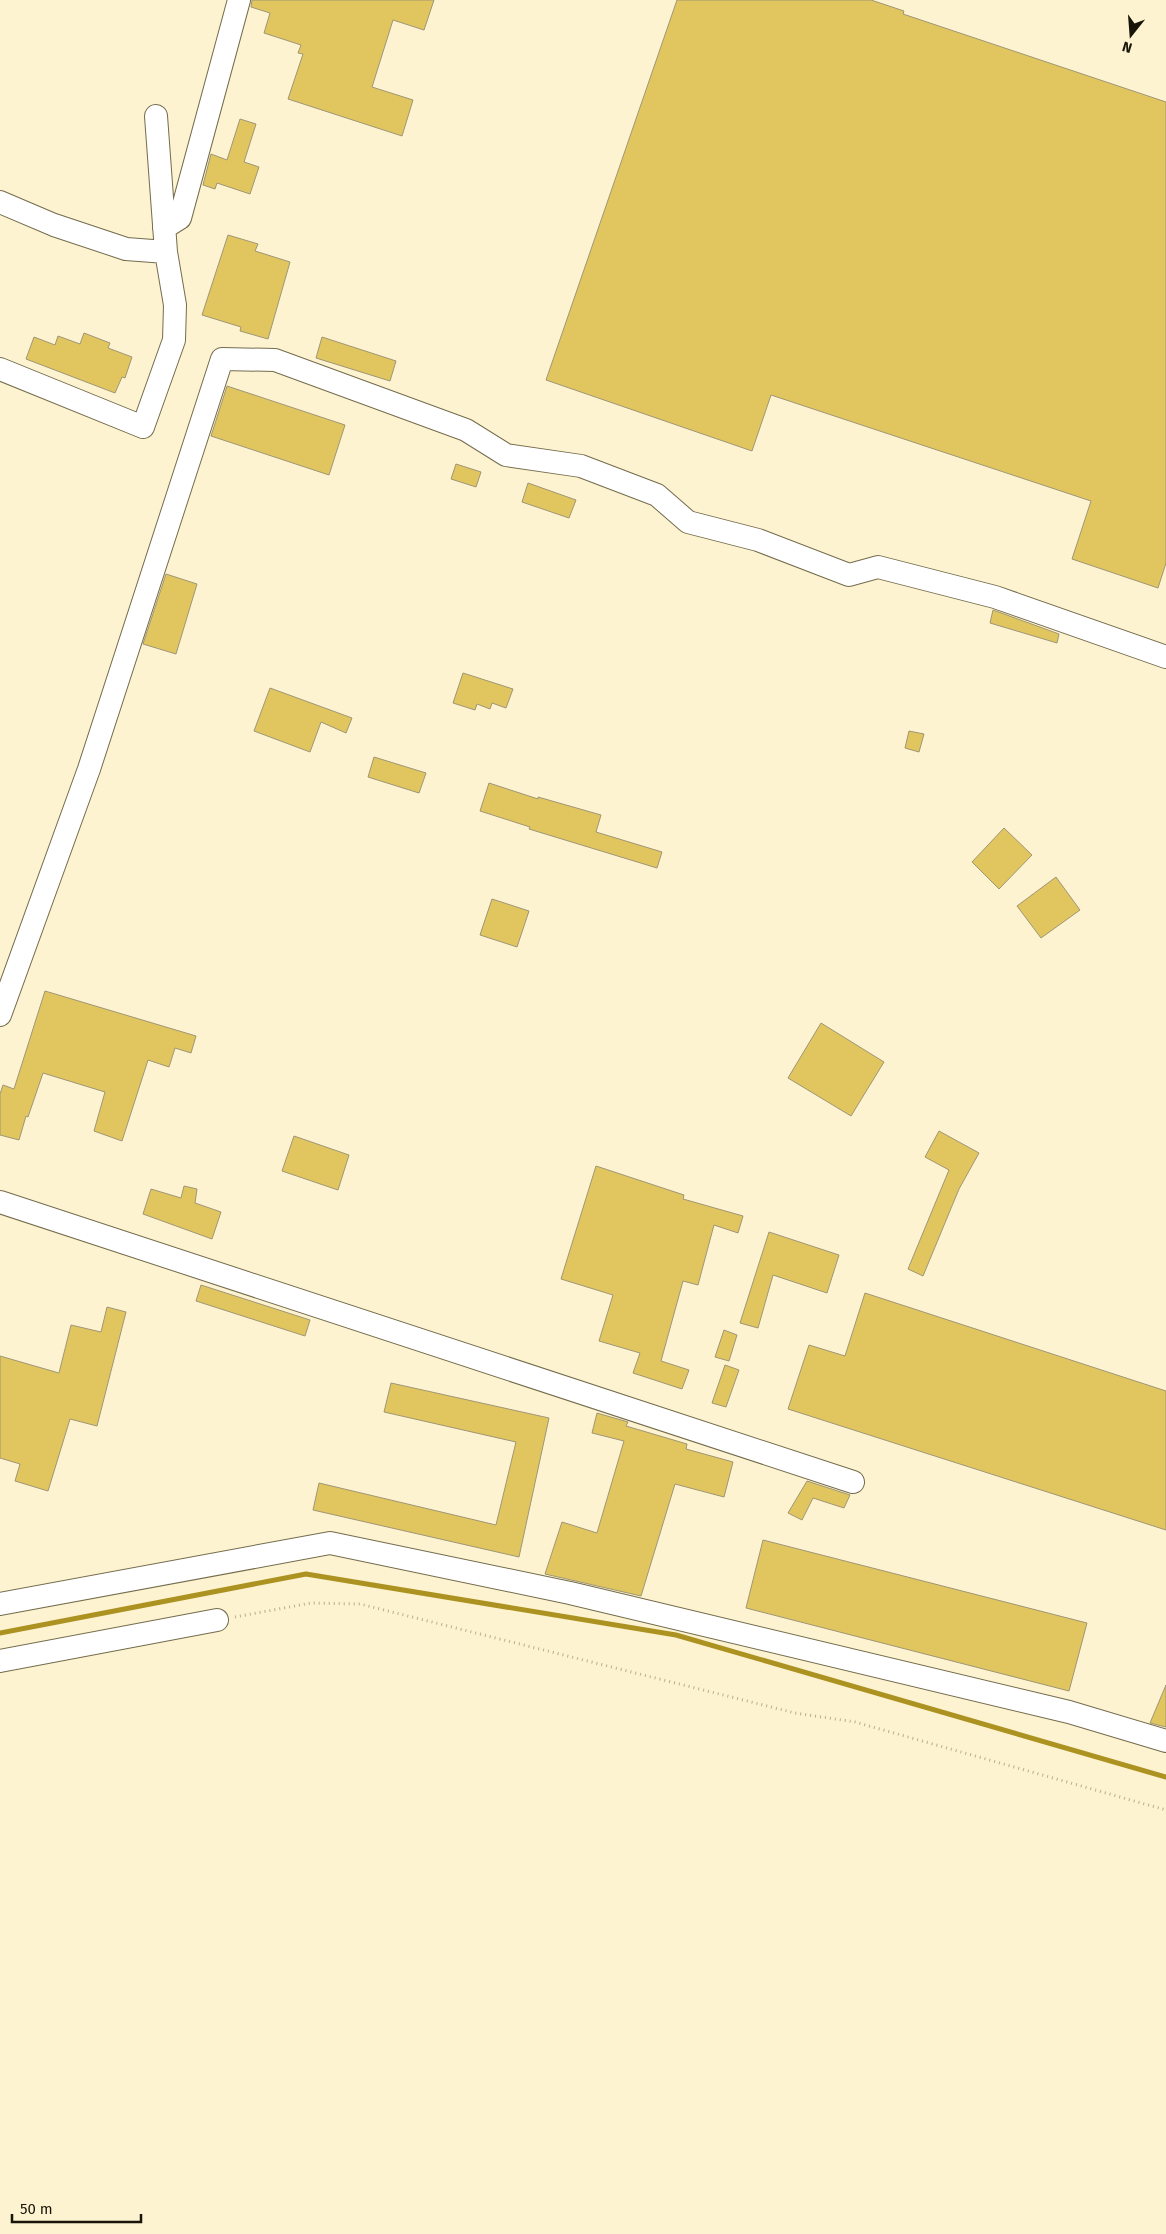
<svg xmlns="http://www.w3.org/2000/svg" width="1166" height="2234" font-family="'Fira Sans',sans-serif">
<rect width="100%" height="100%" fill="#fdf3d0"/>
<g fill="none" stroke-linecap="round" stroke-linejoin="round">
<path stroke="#ac9221" stroke-width="5" d="M 0,1633 L 306,1574 L 676,1635 L 1166,1777"/>
</g>
<path fill="#e1c65f" stroke="#9f9676" d="M 252,0 L 434,0 L 424,30 L 393,20 L 372,87 L 413,100 L 402,136 L 288,99 L 303,54 L 298,53 L 301,45 L 264,33 L 270,13 L 251,7 Z
M 677,0 L 871,0 L 904,11 L 903,14 L 1166,102 L 1166,563 L 1158,588 L 1072,559 L 1091,501 L 771,395 L 752,451 L 546,380 Z
M 240,119 L 256,124 L 244,162 L 259,167 L 250,194 L 217,183 L 215,189 L 203,185 L 211,154 L 227,160 Z
M 228,235 L 258,244 L 255,251 L 290,262 L 268,339 L 240,331 L 241,327 L 202,315 Z
M 84,333 L 110,343 L 108,348 L 132,357 L 125,378 L 122,377 L 115,393 L 26,359 L 34,337 L 55,345 L 58,336 L 80,344 Z
M 322,337 L 396,361 L 390,381 L 316,358 Z
M 227,386 L 345,425 L 329,475 L 211,436 Z
M 456,464 L 481,472 L 476,487 L 451,479 Z
M 528,483 L 576,500 L 569,518 L 522,502 Z
M 166,574 L 197,584 L 176,654 L 143,644 Z
M 993,610 L 1059,634 L 1057,643 L 990,623 Z
M 463,673 L 513,689 L 506,708 L 492,703 L 490,709 L 477,704 L 475,710 L 453,703 Z
M 270,688 L 352,718 L 346,733 L 321,722 L 310,752 L 254,731 Z
M 909,731 L 924,734 L 919,752 L 905,748 Z
M 374,757 L 426,773 L 419,793 L 368,777 Z
M 489,783 L 538,799 L 538,797 L 601,815 L 596,832 L 662,852 L 657,868 L 529,829 L 530,827 L 480,811 Z
M 1004,828 L 1032,855 L 999,889 L 972,862 Z
M 1056,877 L 1080,910 L 1041,938 L 1017,906 Z
M 492,899 L 529,911 L 517,947 L 480,935 Z
M 45,991 L 196,1036 L 191,1053 L 175,1048 L 169,1067 L 148,1060 L 122,1141 L 94,1131 L 105,1092 L 43,1073 L 28,1117 L 26,1116 L 19,1140 L 0,1135 L 0,1094 L 3,1085 L 14,1089 Z
M 821,1023 L 884,1062 L 851,1116 L 788,1078 Z
M 939,1131 L 979,1153 L 959,1189 L 923,1276 L 908,1269 L 949,1170 L 925,1157 Z
M 294,1136 L 349,1155 L 338,1190 L 282,1171 Z
M 596,1166 L 684,1195 L 683,1199 L 743,1216 L 738,1233 L 714,1225 L 698,1285 L 683,1281 L 661,1361 L 689,1370 L 682,1389 L 633,1373 L 640,1353 L 599,1341 L 613,1295 L 561,1279 Z
M 184,1186 L 197,1189 L 195,1203 L 221,1212 L 212,1239 L 143,1214 L 151,1189 L 181,1198 Z
M 769,1232 L 839,1255 L 827,1293 L 773,1275 L 758,1328 L 740,1323 Z
M 201,1285 L 310,1320 L 305,1336 L 196,1301 Z
M 865,1293 L 1166,1391 L 1166,1530 L 788,1409 L 809,1345 L 845,1356 Z
M 107,1307 L 126,1312 L 97,1426 L 70,1419 L 48,1491 L 15,1481 L 20,1464 L 0,1458 L 0,1356 L 59,1373 L 71,1325 L 101,1332 Z
M 724,1330 L 737,1335 L 729,1361 L 715,1357 Z
M 725,1365 L 739,1370 L 726,1407 L 712,1403 Z
M 391,1383 L 549,1418 L 519,1557 L 313,1510 L 319,1483 L 496,1525 L 516,1442 L 384,1412 Z
M 597,1413 L 628,1422 L 626,1426 L 687,1444 L 686,1449 L 733,1462 L 724,1497 L 675,1484 L 641,1596 L 545,1574 L 562,1522 L 597,1533 L 624,1441 L 592,1433 Z
M 807,1481 L 850,1495 L 844,1508 L 813,1498 L 802,1520 L 788,1513 Z
M 763,1540 L 1087,1623 L 1069,1691 L 746,1608 Z
M 1166,1685 L 1166,1727 L 1150,1723 Z"/>
<g fill="none" stroke-linecap="round" stroke-linejoin="round">
<defs>
<path id="minor" d="M 0,202 L 54,225 L 126,249 L 166,252
M 164,228 L 180,218 L 239,0
M 0,369 L 143,427 L 174,340 L 175,305 L 166,252 L 156,116
M 0,1015 L 89,769 L 222,359 L 275,360 L 466,430 L 506,455 L 581,466 L 657,495 L 688,522 L 758,540 L 849,575 L 878,567 L 995,597 L 1166,657
M 0,1202 L 853,1482
M 0,1604 L 330,1543 L 570,1593 L 1069,1712 L 1166,1741
M 0,1661 L 217,1620"/>
</defs>
<use href="#minor" stroke="#746c4d" stroke-width="24"/>
<path stroke="#b6ae92" stroke-width="3" stroke-dasharray="1 4" stroke-linecap="butt" d="M 235,1617 L 311,1603 L 360,1604 L 795,1713 L 855,1722 L 1166,1810"/>
<use href="#minor" stroke="#fff" stroke-width="22"/>
</g>
<g transform="translate(1131 35) rotate(197)" stroke="#fdf3d0" stroke-width="4" paint-order="stroke">
<path d="M0-4L9 19L0 12L-9 19Z" fill="#181508"/>
<text y="-8" font-size="14" font-weight="bold" text-anchor="middle" fill="#181508">N</text>
</g>
<path d="M12 2214v8h129v-8" fill="none" stroke="#181508" stroke-width="2.5"/>
<text x="20" y="2214" font-size="15" fill="#181508" stroke="#fdf3d0" stroke-width="4" paint-order="stroke">50 m</text>
</svg>
